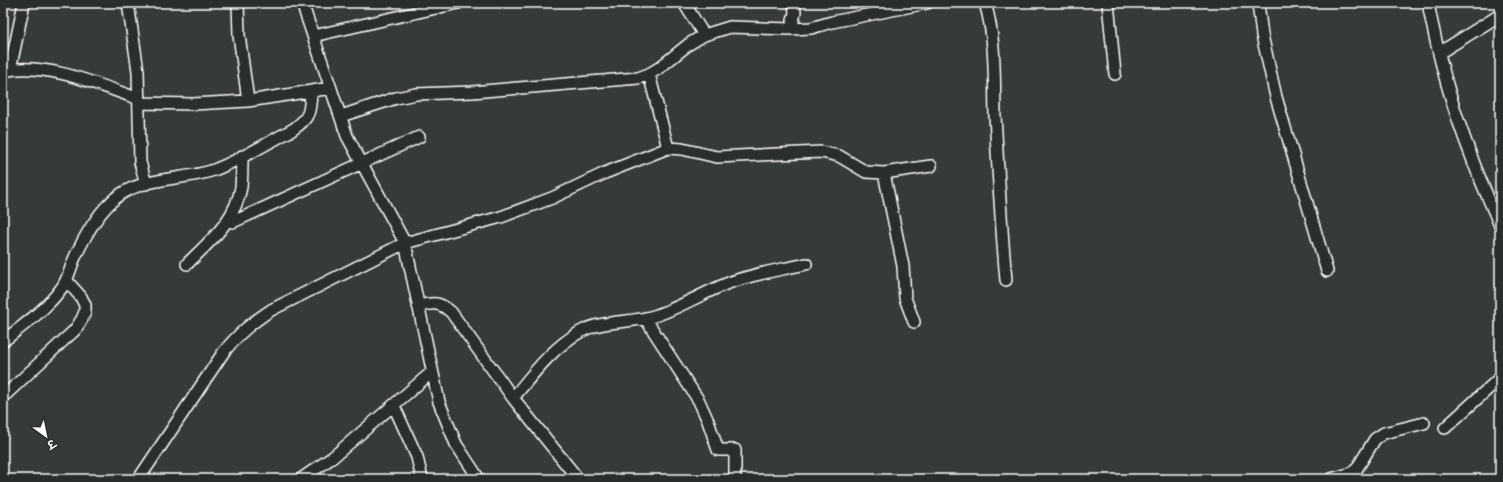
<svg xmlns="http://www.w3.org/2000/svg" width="1503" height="482" font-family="Delius,'Playpen Sans Deva',sans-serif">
<rect width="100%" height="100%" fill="#373a3b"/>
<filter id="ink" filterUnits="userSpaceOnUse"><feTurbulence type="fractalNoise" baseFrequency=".025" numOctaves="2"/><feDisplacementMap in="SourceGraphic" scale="8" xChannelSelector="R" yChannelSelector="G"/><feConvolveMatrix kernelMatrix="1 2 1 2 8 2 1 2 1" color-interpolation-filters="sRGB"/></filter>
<g filter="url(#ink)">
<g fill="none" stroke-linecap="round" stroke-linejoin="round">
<defs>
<path id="minor" d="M 128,3 L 138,71 L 140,162 L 146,184
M 238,3 L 239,35 L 248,101
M 302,3 L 347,136 L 405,243 L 439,402 L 456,444 L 479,479
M 684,3 L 704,35
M 985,3 C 996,39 994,78 995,115 C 998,171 1001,225 1006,280
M 1108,3 L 1115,74
M 1258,3 L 1262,35 L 1276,97 L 1327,271
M 1428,3 C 1438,56 1452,108 1472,158 C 1480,181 1491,203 1500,226
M 791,29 L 795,13 L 794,3
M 313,36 L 458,3
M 1439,53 L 1500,15
M 10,70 L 24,3
M 3,71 C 45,61 99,85 139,99
M 649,74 L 668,148
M 139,103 L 193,104 L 248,101 L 331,88
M 341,116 L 396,98 L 416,94 L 472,92 L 638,78 L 649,74 L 659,68 L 689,44 L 704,35 L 730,27 L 791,29 L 811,28 L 832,22 L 927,3
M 884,173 L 903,266 L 905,298 L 914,322
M 233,222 L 419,137
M 187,264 C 209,242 236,220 241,187 C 242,177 242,166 242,156
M 418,306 C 433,303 438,301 451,312 L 513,398 L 578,479
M 645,318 L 699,401 L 708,421 L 718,450 L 735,450 L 735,479
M 3,341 C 24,325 48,308 63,286 C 69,277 71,265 76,255 C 84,238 95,218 109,204 C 136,175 180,182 214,170 C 241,160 267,143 292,130 C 310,118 310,112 311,92
M 3,397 L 64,340 L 75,330 L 82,319 L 85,312 L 85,305 L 81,297 L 66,280
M 513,398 C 533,374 552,348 580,332 C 603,319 632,324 657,315 C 681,307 703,293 726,284 C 750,274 780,270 806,264
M 394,406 L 417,457 L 422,479
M 1445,428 L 1500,378
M 140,477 L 223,353 C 238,334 250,324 271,310 L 405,243 L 501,217 L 552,198 L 605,173 L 668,148 L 682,149 L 717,157 L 821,152 L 839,156 L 866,172 L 884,173 L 931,166
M 301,479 L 333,457 L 432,372
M 1331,479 L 1349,474 L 1356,470 L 1375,439 L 1384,433 L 1424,423"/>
</defs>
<use href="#minor" stroke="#fff" stroke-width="14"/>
<use href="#minor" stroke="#2a2d2e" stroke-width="11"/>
</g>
</g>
<rect width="1503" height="482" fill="none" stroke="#2a2d2e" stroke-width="16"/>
<rect x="8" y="8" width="1487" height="466" fill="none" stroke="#fff" stroke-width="1.5" filter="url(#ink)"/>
<g transform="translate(46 436) rotate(147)" stroke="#2a2d2e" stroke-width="3" paint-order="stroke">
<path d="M0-3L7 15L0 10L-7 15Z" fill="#ffffff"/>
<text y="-6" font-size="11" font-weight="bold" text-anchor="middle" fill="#ffffff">उ</text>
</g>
</svg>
